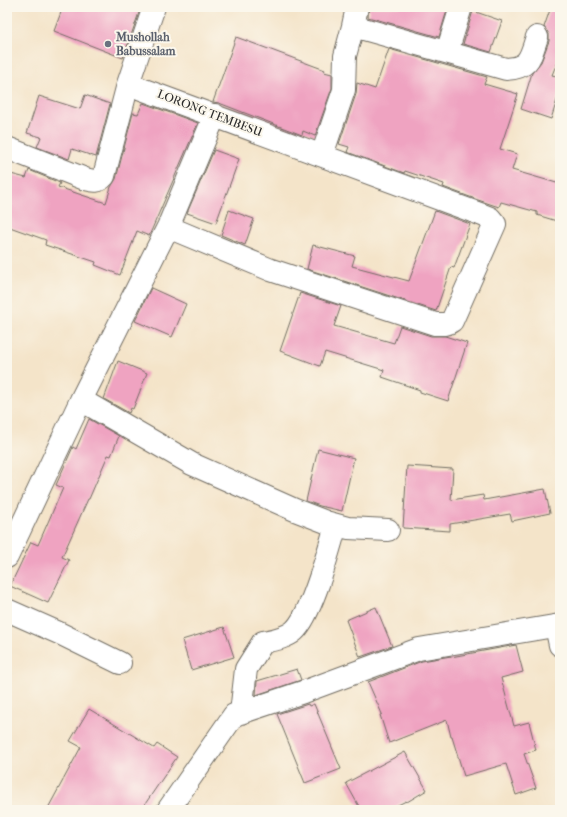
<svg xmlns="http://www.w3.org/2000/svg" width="567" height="817" font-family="'IM FELL French Canon',serif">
<rect width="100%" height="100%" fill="#fbf7ec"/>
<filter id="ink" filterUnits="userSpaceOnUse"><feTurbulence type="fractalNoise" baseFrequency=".025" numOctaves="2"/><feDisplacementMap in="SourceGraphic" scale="8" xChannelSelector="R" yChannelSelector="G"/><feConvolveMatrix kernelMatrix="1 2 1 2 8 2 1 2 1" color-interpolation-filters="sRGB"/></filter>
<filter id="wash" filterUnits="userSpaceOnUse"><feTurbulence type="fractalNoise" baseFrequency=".012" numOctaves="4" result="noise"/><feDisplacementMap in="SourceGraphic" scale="16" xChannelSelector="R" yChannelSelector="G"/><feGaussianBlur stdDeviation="0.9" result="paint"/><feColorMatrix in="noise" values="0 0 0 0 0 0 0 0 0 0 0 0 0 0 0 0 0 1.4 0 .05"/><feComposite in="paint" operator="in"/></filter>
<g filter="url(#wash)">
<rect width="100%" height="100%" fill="#f4e4c9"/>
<g id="blocks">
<path fill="#efa3c1" d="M 63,7 L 141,7 L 123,58 L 54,31 Z
M 369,7 L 448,7 L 439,37 L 368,17 Z
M 551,7 L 560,7 L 560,55 L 552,75 L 560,77 L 560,91 L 551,119 L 521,109 L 532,73 L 541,62 L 549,41 L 549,34 L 544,27 Z
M 473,11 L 502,21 L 491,52 L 463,44 Z
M 236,37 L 325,70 L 324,72 L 332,74 L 332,88 L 315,136 L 303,131 L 302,135 L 219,103 L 213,102 Z
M 389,49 L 487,77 L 484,84 L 518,94 L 500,149 L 517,154 L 512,170 L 560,184 L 560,222 L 537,215 L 537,212 L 501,202 L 499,207 L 478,200 L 443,187 L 444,184 L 405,171 L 404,173 L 347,152 L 349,147 L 339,144 L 356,94 L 357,83 L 375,89 Z
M 85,95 L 110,104 L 96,157 L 72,149 L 69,159 L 37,147 L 41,137 L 27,133 L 39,96 L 80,109 Z
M 143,103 L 198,123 L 149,236 L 137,231 L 120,275 L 95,265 L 96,262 L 45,245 L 46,240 L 7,226 L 7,173 L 26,178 L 29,170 L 60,183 L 58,187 L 106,203 L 111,187 L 116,179 L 133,113 L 138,114 Z
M 214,150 L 239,159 L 216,223 L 187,213 Z
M 229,210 L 254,219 L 245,245 L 221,235 Z
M 435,211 L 470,224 L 454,268 L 451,267 L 436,311 L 307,269 L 313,245 L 355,256 L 352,266 L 409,281 Z
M 151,288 L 186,304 L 172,337 L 135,321 Z
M 300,293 L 341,306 L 334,326 L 394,343 L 400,326 L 431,336 L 445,336 L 467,343 L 448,401 L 420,392 L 420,390 L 382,377 L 384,370 L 325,352 L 320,366 L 280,351 Z
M 118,361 L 147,373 L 133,409 L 131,408 L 129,413 L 104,399 Z
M 89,419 L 119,436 L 111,456 L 108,455 L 89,499 L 88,499 L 62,557 L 69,560 L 48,603 L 10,586 L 31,542 L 38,545 L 63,488 L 56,485 L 73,447 L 76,449 Z
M 318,449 L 354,458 L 342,511 L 320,506 L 306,501 Z
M 407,466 L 453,469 L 451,500 L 483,495 L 484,500 L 545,489 L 550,513 L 512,521 L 510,514 L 450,524 L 450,531 L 403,528 Z
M 376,607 L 392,646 L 360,657 L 346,620 Z
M 224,627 L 234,657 L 191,670 L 182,640 Z
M 516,645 L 523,672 L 501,678 L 514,726 L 529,722 L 536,750 L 524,754 L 536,788 L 516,795 L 506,764 L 464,776 L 452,737 L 451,737 L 447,720 L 389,743 L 380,715 L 382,714 L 368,682 L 422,661 L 451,656 L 451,657 Z
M 297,669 L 301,680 L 256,695 L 257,681 Z
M 308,704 L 309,706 L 314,704 L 341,769 L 305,783 L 277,714 Z
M 89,709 L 154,748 L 157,744 L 177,757 L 141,810 L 47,810 L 81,747 L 70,741 Z
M 405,752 L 427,790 L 407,802 L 406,801 L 388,810 L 361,810 L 346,783 Z"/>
</g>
</g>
<g filter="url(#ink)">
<use href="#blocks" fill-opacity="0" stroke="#716c62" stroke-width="1"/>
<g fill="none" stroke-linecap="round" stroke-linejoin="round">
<defs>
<path id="minor" d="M 357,7 L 353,26 L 506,69 C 530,68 530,57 537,37
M 447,52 L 461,7
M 128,84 L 154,7
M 7,148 L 85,179 C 93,181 98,183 104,176 L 128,84 L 480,214 L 490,218 L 495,224 L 452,321 C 447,325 442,324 435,324 L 271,270 L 168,227
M 322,155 L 344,90 L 345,56 L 353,26
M 81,400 L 192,464 L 295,510 L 326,522 L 348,528 L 388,530
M 7,557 L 81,400 L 168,227 L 215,115
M 7,610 L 59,633 L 120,663
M 556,626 L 560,645
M 241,713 L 246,669 L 263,642 C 273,640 286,638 294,631 C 312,615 329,549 336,525
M 168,810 L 234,715 L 303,692 L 419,649 L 560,625"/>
</defs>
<use href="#minor" stroke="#716c62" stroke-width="24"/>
<use href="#minor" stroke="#fff" stroke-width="22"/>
</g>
</g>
<circle fill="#6b7280" stroke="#fbf7ec" stroke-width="1.5" cx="108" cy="44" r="4"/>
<g text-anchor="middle" stroke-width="4" stroke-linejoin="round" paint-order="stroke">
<g font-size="12" font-weight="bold" fill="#5b616d" stroke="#fbf7ec" text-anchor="start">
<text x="116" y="41">Mushollah<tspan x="116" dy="14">Babussalam</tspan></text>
</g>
<g font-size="12" fill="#2b2b2b" stroke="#fbf7ec">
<text transform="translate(210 113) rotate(21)" y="4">LORONG TEMBESU</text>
</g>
</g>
<rect width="567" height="817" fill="none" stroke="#fbf7ec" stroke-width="24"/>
</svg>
